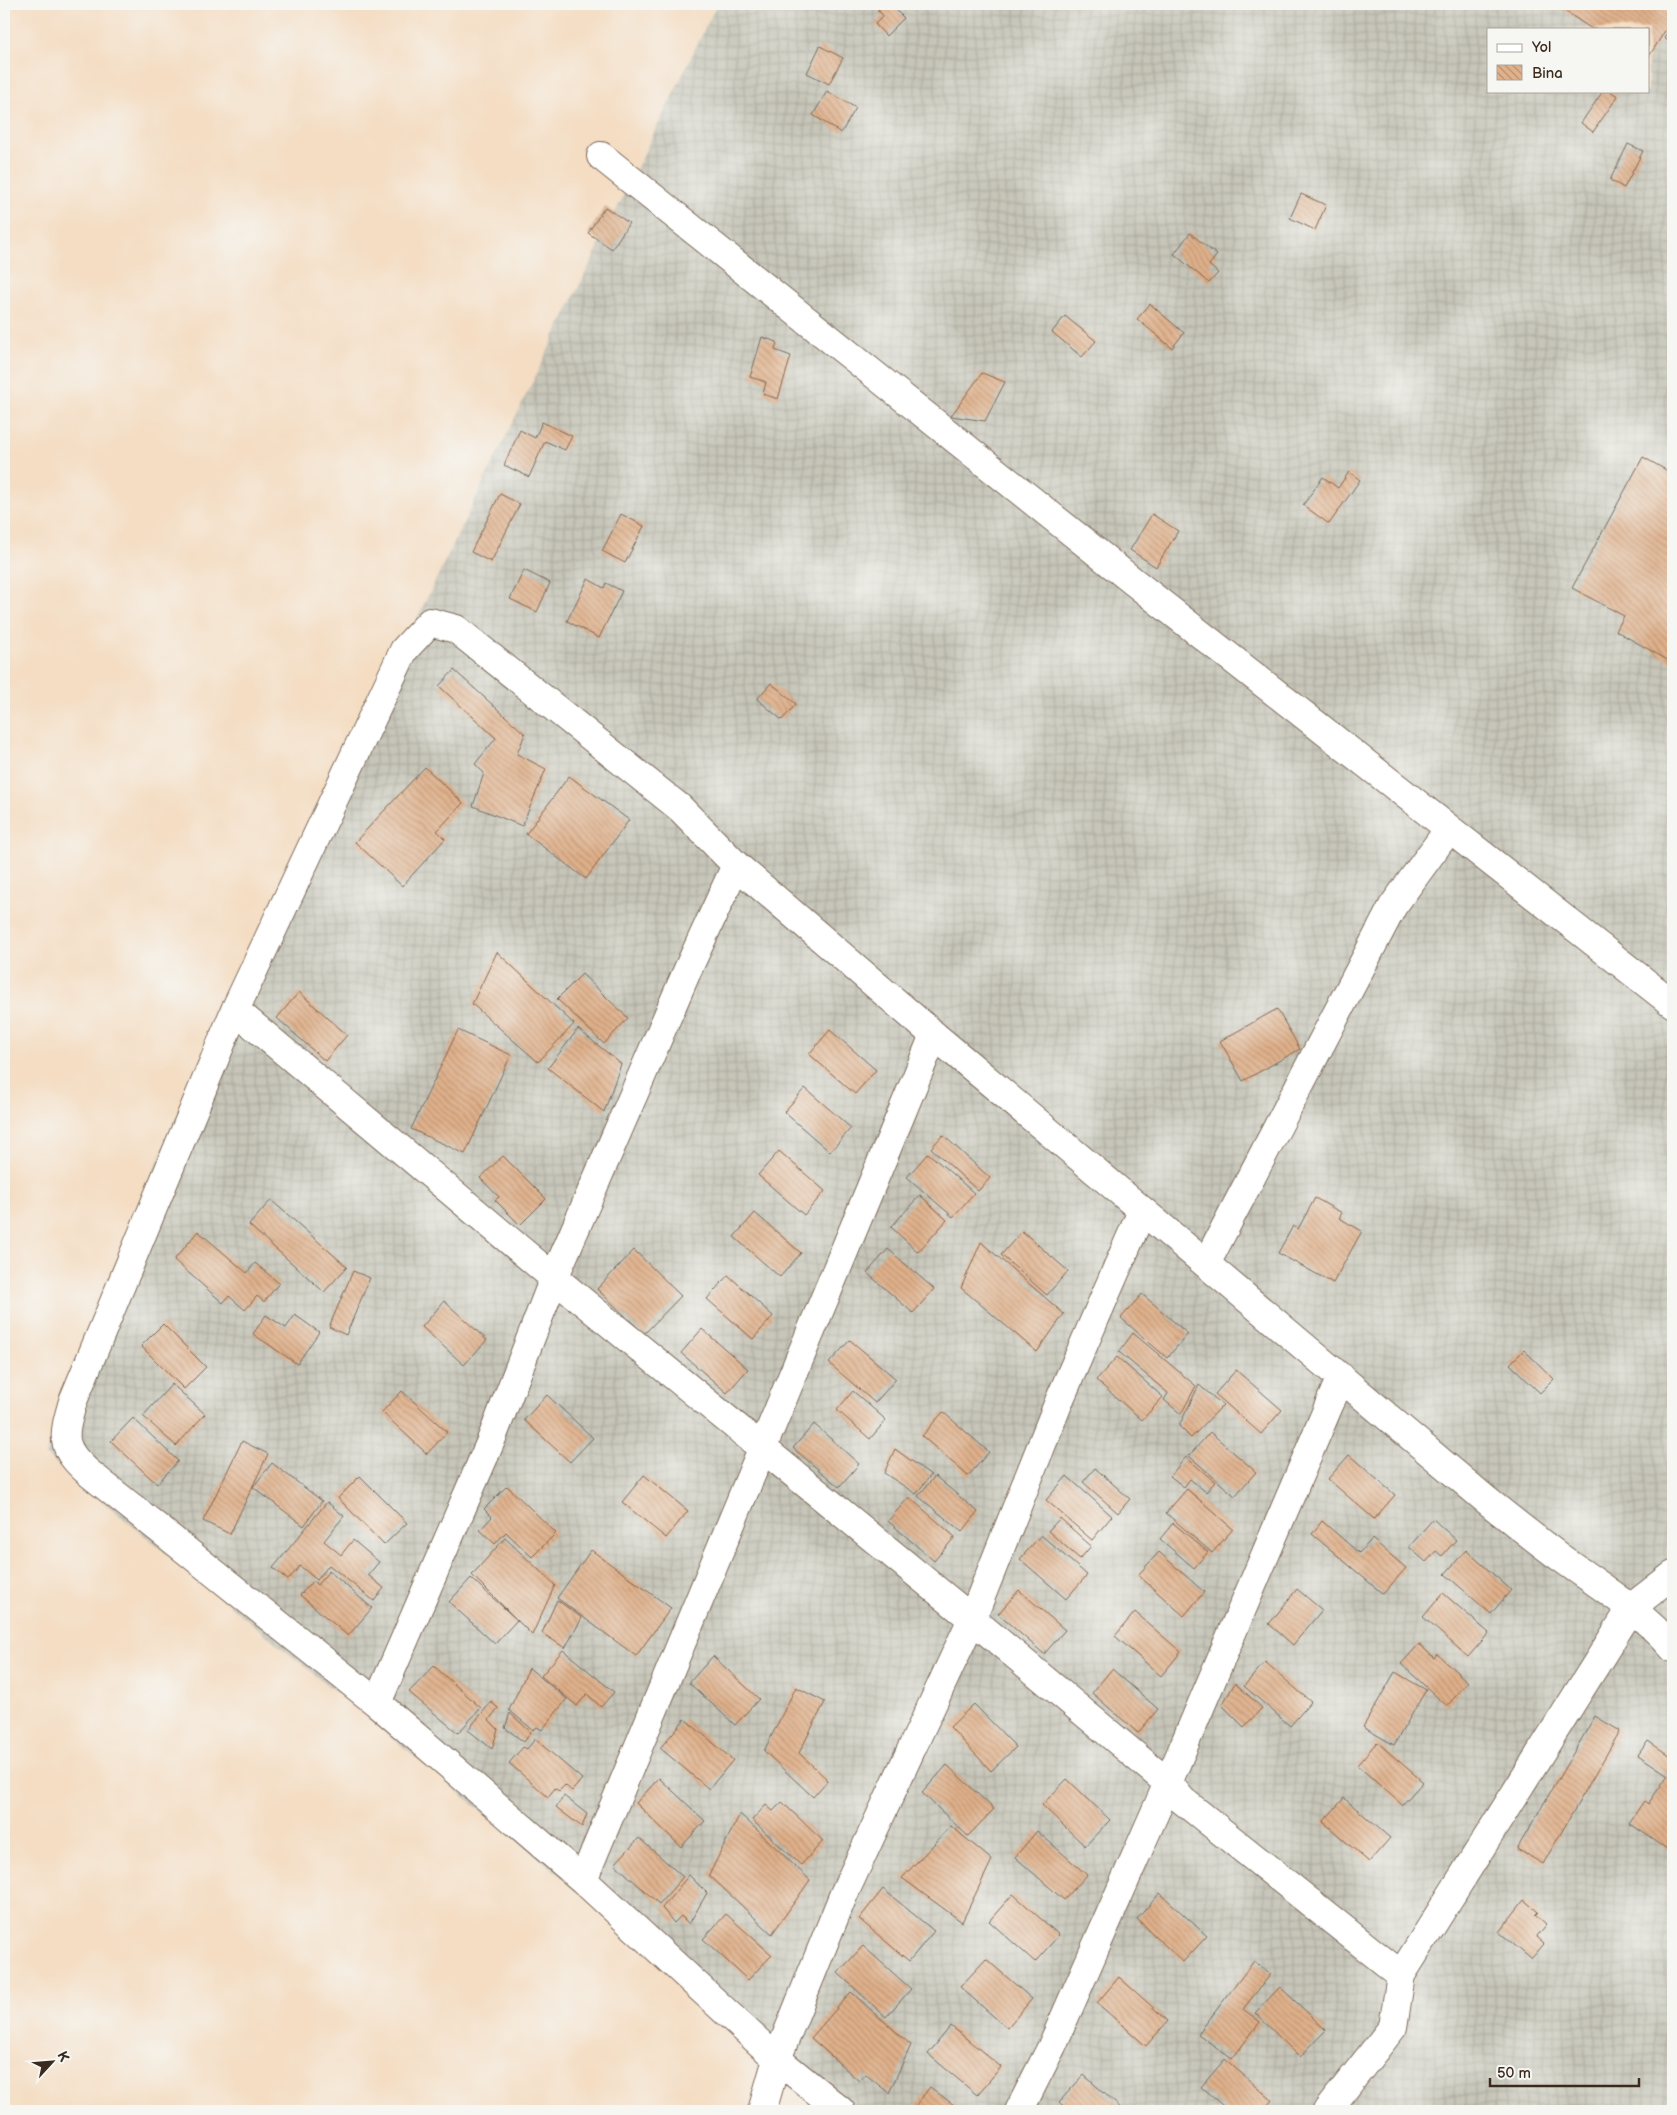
<svg xmlns="http://www.w3.org/2000/svg" width="1677" height="2115" font-family="'Balsamiq Sans',sans-serif">
<defs>
<pattern id="industrial-grid" width="8" height="8" patternUnits="userSpaceOnUse" patternTransform="scale(1.25)"><rect width="8" height="8" fill="#c6c5b8"/><path d="M0 4h8M4 0v8" fill="none" stroke="#aba99e"/></pattern>
<pattern id="building-back-hatch" width="6" height="6" patternUnits="userSpaceOnUse" patternTransform="scale(1.25)"><rect width="6" height="6" fill="#e0b18b"/><path d="M-1 5l2 2M0 0l6 6M5-1l2 2" fill="none" stroke="#b79071"/></pattern>
</defs>
<rect width="100%" height="100%" fill="#f6f6f2"/>
<filter id="ink" filterUnits="userSpaceOnUse"><feTurbulence type="fractalNoise" baseFrequency=".02" numOctaves="2"/><feDisplacementMap in="SourceGraphic" scale="10" xChannelSelector="R" yChannelSelector="G"/><feConvolveMatrix kernelMatrix="1 2 1 2 8 2 1 2 1" color-interpolation-filters="sRGB"/></filter>
<filter id="wash" filterUnits="userSpaceOnUse"><feTurbulence type="fractalNoise" baseFrequency=".0096" numOctaves="4" result="noise"/><feDisplacementMap in="SourceGraphic" scale="20" xChannelSelector="R" yChannelSelector="G"/><feGaussianBlur stdDeviation="1.12" result="paint"/><feColorMatrix in="noise" values="0 0 0 0 0 0 0 0 0 0 0 0 0 0 0 0 0 1.4 0 .05"/><feComposite in="paint" operator="in"/></filter>
<g filter="url(#wash)">
<rect width="100%" height="100%" fill="#f4ddc3"/>
<path fill="url(#industrial-grid)" fill-rule="evenodd" d="M 717,4 L 1673,4 L 1673,2111 L 849,2111 L 46,1455 L 122,1246 L 198,1067 ZM 1488,29 L 1648,29 L 1648,91 L 1488,91 Z"/>
<g id="blocks">
<path fill="url(#building-back-hatch)" d="M 884,4 L 890,4 L 904,18 L 886,36 L 875,24 L 883,16 L 878,10 Z
M 1559,4 L 1673,4 L 1673,18 L 1648,58 L 1648,29 L 1592,29 L 1557,6 Z
M 1671,28 L 1673,29 L 1671,43 L 1664,38 Z
M 820,46 L 843,58 L 829,84 L 807,73 Z
M 827,91 L 856,108 L 841,133 L 813,115 Z
M 1603,91 L 1610,91 L 1618,96 L 1593,132 L 1581,123 Z
M 1628,144 L 1643,151 L 1624,188 L 1610,180 Z
M 1301,194 L 1326,205 L 1315,230 L 1290,218 Z
M 605,207 L 629,223 L 612,249 L 588,233 Z
M 1190,233 L 1217,255 L 1209,265 L 1218,273 L 1209,283 L 1174,254 Z
M 1150,304 L 1184,333 L 1172,348 L 1137,319 Z
M 1065,316 L 1096,341 L 1082,357 L 1052,332 Z
M 762,337 L 777,342 L 775,350 L 791,356 L 778,399 L 763,394 L 766,382 L 750,377 Z
M 982,373 L 1005,382 L 985,421 L 951,416 Z
M 542,422 L 572,436 L 565,450 L 545,441 L 529,477 L 504,465 L 520,430 L 535,438 Z
M 1643,457 L 1673,474 L 1673,663 L 1616,631 L 1624,616 L 1572,588 Z
M 1349,472 L 1360,480 L 1329,524 L 1303,505 L 1323,477 L 1338,488 Z
M 500,494 L 520,504 L 491,562 L 471,552 Z
M 621,514 L 644,526 L 625,563 L 602,551 Z
M 1152,514 L 1178,531 L 1156,567 L 1130,550 Z
M 524,570 L 550,583 L 537,612 L 510,599 Z
M 588,579 L 604,588 L 606,583 L 622,591 L 599,638 L 567,621 Z
M 454,670 L 525,734 L 517,754 L 546,769 L 522,826 L 473,806 L 484,773 L 475,764 L 496,738 L 439,686 Z
M 771,683 L 796,704 L 782,720 L 757,699 Z
M 425,767 L 463,803 L 437,831 L 445,839 L 402,886 L 355,842 Z
M 569,776 L 629,820 L 586,879 L 526,834 Z
M 497,952 L 574,1024 L 538,1062 L 472,1004 Z
M 582,974 L 628,1018 L 604,1044 L 557,999 Z
M 299,992 L 347,1035 L 325,1061 L 277,1018 Z
M 1277,1009 L 1300,1049 L 1243,1081 L 1220,1041 Z
M 578,1029 L 621,1064 L 604,1112 L 548,1068 Z
M 458,1030 L 511,1055 L 465,1154 L 411,1129 Z
M 830,1030 L 876,1070 L 855,1094 L 809,1054 Z
M 805,1088 L 851,1128 L 830,1152 L 784,1112 Z
M 943,1135 L 990,1178 L 978,1191 L 931,1148 Z
M 779,1151 L 825,1191 L 804,1215 L 758,1175 Z
M 928,1153 L 974,1193 L 953,1217 L 907,1177 Z
M 503,1156 L 546,1199 L 520,1225 L 495,1200 L 499,1197 L 480,1178 Z
M 920,1195 L 947,1220 L 918,1252 L 891,1227 Z
M 1315,1198 L 1342,1213 L 1339,1218 L 1362,1231 L 1333,1283 L 1278,1253 L 1293,1226 L 1298,1229 Z
M 271,1200 L 347,1267 L 324,1292 L 249,1225 Z
M 755,1213 L 801,1253 L 780,1277 L 734,1237 Z
M 198,1231 L 247,1273 L 255,1263 L 279,1283 L 264,1302 L 257,1296 L 245,1310 L 229,1296 L 223,1303 L 174,1260 Z
M 1022,1231 L 1068,1271 L 1047,1295 L 1001,1255 Z
M 981,1242 L 1064,1314 L 1037,1352 L 961,1288 Z
M 888,1249 L 934,1289 L 913,1313 L 867,1273 Z
M 634,1250 L 681,1296 L 644,1334 L 597,1289 Z
M 353,1271 L 370,1278 L 346,1335 L 329,1327 Z
M 728,1275 L 773,1316 L 753,1339 L 707,1299 Z
M 1142,1294 L 1188,1334 L 1167,1358 L 1121,1318 Z
M 444,1301 L 487,1340 L 464,1365 L 422,1327 Z
M 266,1315 L 286,1328 L 295,1315 L 319,1332 L 297,1364 L 253,1334 Z
M 163,1324 L 206,1367 L 184,1389 L 141,1346 Z
M 702,1329 L 748,1369 L 727,1393 L 681,1353 Z
M 1133,1333 L 1196,1386 L 1181,1414 L 1164,1400 L 1168,1393 L 1119,1352 Z
M 850,1340 L 896,1379 L 875,1403 L 829,1363 Z
M 1524,1350 L 1554,1379 L 1540,1393 L 1510,1364 Z
M 1117,1357 L 1163,1397 L 1142,1420 L 1096,1380 Z
M 1236,1370 L 1282,1410 L 1261,1434 L 1215,1394 Z
M 172,1384 L 205,1414 L 176,1446 L 143,1416 Z
M 1199,1385 L 1223,1405 L 1191,1438 L 1179,1426 Z
M 402,1391 L 447,1432 L 427,1454 L 382,1412 Z
M 853,1391 L 886,1420 L 870,1439 L 837,1410 Z
M 547,1395 L 593,1438 L 570,1462 L 524,1420 Z
M 943,1412 L 989,1452 L 968,1476 L 922,1436 Z
M 133,1418 L 178,1461 L 157,1484 L 111,1441 Z
M 814,1424 L 859,1464 L 839,1487 L 793,1448 Z
M 1210,1432 L 1256,1472 L 1235,1496 L 1189,1456 Z
M 242,1441 L 268,1454 L 230,1534 L 203,1521 Z
M 895,1449 L 931,1475 L 916,1494 L 884,1473 Z
M 1349,1455 L 1395,1495 L 1374,1519 L 1328,1479 Z
M 1186,1457 L 1215,1482 L 1206,1492 L 1190,1479 L 1184,1487 L 1170,1476 Z
M 272,1463 L 322,1501 L 304,1526 L 253,1487 Z
M 1095,1468 L 1130,1499 L 1118,1513 L 1083,1482 Z
M 644,1475 L 688,1511 L 666,1538 L 622,1502 Z
M 360,1476 L 407,1523 L 384,1545 L 338,1498 Z
M 935,1476 L 978,1512 L 962,1532 L 918,1496 Z
M 1067,1476 L 1112,1516 L 1092,1540 L 1046,1500 Z
M 507,1486 L 556,1533 L 532,1557 L 506,1532 L 495,1544 L 480,1530 L 492,1517 L 484,1509 Z
M 1187,1489 L 1233,1529 L 1212,1553 L 1166,1513 Z
M 909,1497 L 955,1537 L 934,1561 L 888,1521 Z
M 327,1502 L 344,1516 L 324,1541 L 341,1555 L 353,1540 L 379,1562 L 368,1575 L 384,1588 L 374,1601 L 329,1565 L 317,1580 L 300,1566 L 288,1580 L 273,1568 Z
M 1060,1518 L 1091,1546 L 1080,1559 L 1048,1531 Z
M 1433,1519 L 1456,1540 L 1442,1556 L 1436,1551 L 1426,1562 L 1409,1547 Z
M 1322,1521 L 1359,1553 L 1372,1539 L 1406,1568 L 1383,1594 L 1312,1534 Z
M 1173,1523 L 1208,1552 L 1194,1568 L 1160,1539 Z
M 1041,1535 L 1087,1575 L 1066,1599 L 1020,1559 Z
M 505,1538 L 555,1585 L 532,1635 L 472,1575 Z
M 591,1550 L 671,1608 L 636,1656 L 557,1598 Z
M 1466,1550 L 1511,1590 L 1491,1614 L 1445,1574 Z
M 1159,1552 L 1204,1592 L 1184,1616 L 1138,1575 Z
M 329,1571 L 372,1608 L 348,1636 L 300,1595 L 313,1581 L 317,1585 Z
M 471,1578 L 517,1620 L 495,1644 L 449,1602 Z
M 1297,1589 L 1322,1610 L 1293,1645 L 1269,1624 Z
M 1019,1590 L 1065,1630 L 1044,1654 L 998,1614 Z
M 1443,1593 L 1489,1633 L 1468,1657 L 1423,1617 Z
M 557,1600 L 582,1618 L 565,1648 L 542,1633 Z
M 1135,1612 L 1181,1652 L 1161,1676 L 1115,1636 Z
M 1419,1644 L 1434,1658 L 1437,1654 L 1468,1682 L 1447,1706 L 1401,1664 Z
M 563,1650 L 614,1692 L 601,1707 L 587,1694 L 577,1706 L 541,1676 Z
M 713,1656 L 759,1699 L 735,1725 L 689,1683 Z
M 1265,1662 L 1311,1702 L 1290,1726 L 1244,1686 Z
M 434,1666 L 481,1708 L 458,1733 L 409,1692 Z
M 529,1668 L 567,1699 L 542,1730 L 537,1727 L 533,1730 L 509,1710 Z
M 1112,1669 L 1158,1709 L 1138,1733 L 1092,1693 Z
M 1395,1672 L 1426,1690 L 1394,1745 L 1363,1727 Z
M 1235,1683 L 1262,1708 L 1244,1727 L 1222,1705 Z
M 796,1687 L 825,1702 L 799,1753 L 828,1780 L 813,1797 L 764,1751 Z
M 491,1702 L 498,1708 L 489,1720 L 498,1729 L 492,1749 L 468,1730 Z
M 974,1704 L 1016,1747 L 991,1771 L 950,1727 Z
M 510,1713 L 531,1732 L 524,1742 L 505,1728 Z
M 1595,1716 L 1620,1731 L 1543,1864 L 1517,1849 Z
M 685,1719 L 733,1760 L 709,1789 L 660,1748 Z
M 535,1739 L 582,1779 L 572,1791 L 565,1785 L 559,1791 L 555,1788 L 548,1797 L 509,1763 L 523,1747 L 527,1749 Z
M 1648,1741 L 1673,1758 L 1673,1853 L 1629,1823 L 1644,1801 L 1648,1804 L 1668,1775 L 1638,1755 Z
M 1377,1742 L 1423,1782 L 1402,1805 L 1357,1765 Z
M 947,1765 L 994,1809 L 968,1836 L 922,1793 Z
M 659,1778 L 705,1821 L 681,1847 L 636,1803 Z
M 1067,1779 L 1110,1820 L 1085,1846 L 1042,1805 Z
M 564,1796 L 587,1814 L 582,1827 L 556,1807 Z
M 1344,1798 L 1390,1838 L 1369,1862 L 1323,1822 Z
M 782,1802 L 823,1841 L 801,1865 L 752,1820 L 766,1805 L 773,1811 Z
M 740,1814 L 810,1880 L 772,1934 L 709,1875 Z
M 951,1826 L 992,1860 L 962,1922 L 902,1878 Z
M 1037,1831 L 1087,1875 L 1064,1900 L 1015,1857 Z
M 639,1838 L 683,1877 L 659,1904 L 615,1864 Z
M 689,1875 L 707,1893 L 689,1924 L 681,1916 L 674,1923 L 662,1908 Z
M 883,1889 L 934,1931 L 909,1961 L 859,1919 Z
M 1160,1893 L 1207,1936 L 1183,1962 L 1137,1919 Z
M 1013,1894 L 1059,1935 L 1035,1962 L 989,1921 Z
M 1524,1900 L 1538,1912 L 1535,1915 L 1546,1925 L 1536,1937 L 1544,1944 L 1531,1959 L 1499,1932 Z
M 726,1914 L 772,1955 L 748,1980 L 703,1939 Z
M 863,1946 L 911,1989 L 886,2017 L 838,1973 Z
M 986,1959 L 1032,1999 L 1007,2028 L 960,1987 Z
M 1254,1961 L 1271,1974 L 1243,2009 L 1260,2022 L 1232,2059 L 1198,2034 Z
M 1119,1977 L 1168,2021 L 1146,2046 L 1097,2003 Z
M 1280,1987 L 1326,2030 L 1300,2057 L 1255,2013 Z
M 851,1992 L 911,2045 L 889,2093 L 865,2074 L 859,2081 L 811,2038 Z
M 951,2026 L 1001,2067 L 977,2095 L 928,2054 Z
M 1225,2059 L 1272,2100 L 1263,2111 L 1229,2111 L 1201,2087 Z
M 1084,2075 L 1124,2111 L 1069,2111 L 1059,2102 Z
M 930,2087 L 962,2111 L 924,2111 L 916,2105 Z"/>
</g>
</g>
<g filter="url(#ink)">
<use href="#blocks" fill-opacity="0" stroke="#7c6958" stroke-width="1"/>
<g fill="none" stroke-linecap="round" stroke-linejoin="round">
<defs>
<path id="minor" d="M 601,156 L 1134,582 L 1673,1004
M 235,1010 L 554,1278 L 972,1619 L 1168,1783 L 1182,1800 L 1401,1975
M 1206,1264 L 1393,906 L 1449,829
M 377,1703 L 490,1443 L 554,1278 L 688,969 L 736,865
M 583,1880 L 934,1035
M 762,2111 L 777,2059 L 843,1896 L 972,1619 L 1060,1399 L 1142,1211
M 841,2111 L 777,2059 L 583,1880 L 377,1703 L 89,1473 C 59,1447 63,1436 73,1401 L 235,1010 L 404,650 L 430,622 L 456,629 L 680,808 L 736,865 L 934,1035 L 1485,1499 C 1510,1519 1535,1539 1561,1558 C 1600,1586 1641,1611 1673,1648
M 1019,2111 L 1052,2046 L 1168,1783 L 1341,1377
M 1327,2111 L 1393,2027 L 1401,1975 L 1632,1607 L 1673,1575"/>
</defs>
<use href="#minor" stroke="#7c6958" stroke-width="30"/>
<use href="#minor" stroke="#fff" stroke-width="28"/>
</g>
</g>
<rect width="1677" height="2115" fill="none" stroke="#f6f6f2" stroke-width="20"/>
<rect x="1487" y="28" width="162" height="65" fill="#f6f6f2" stroke="#aba49d"/>
<rect x="1497" y="44" width="25" height="8" fill="#ffffff" stroke="#aba49d"/>
<text x="1532" y="52" font-size="15" fill="#3b2a1e">Yol</text>
<rect x="1497" y="65" width="25" height="15" fill="url(#building-back-hatch)" stroke="#aba49d"/>
<text x="1532" y="78" font-size="15" fill="#3b2a1e">Bina</text>
<g transform="translate(52 2062) rotate(64)" stroke="#f6f6f2" stroke-width="4" paint-order="stroke">
<path d="M0-4L9 19L0 12L-9 19Z" fill="#3b2a1e"/>
<text y="-8" font-size="14" font-weight="bold" text-anchor="middle" fill="#3b2a1e">K</text>
</g>
<path d="M1490 2078v8h149v-8" fill="none" stroke="#3b2a1e" stroke-width="2.5"/>
<text x="1497" y="2078" font-size="15" fill="#3b2a1e" stroke="#f6f6f2" stroke-width="4" paint-order="stroke">50 m</text>
</svg>
